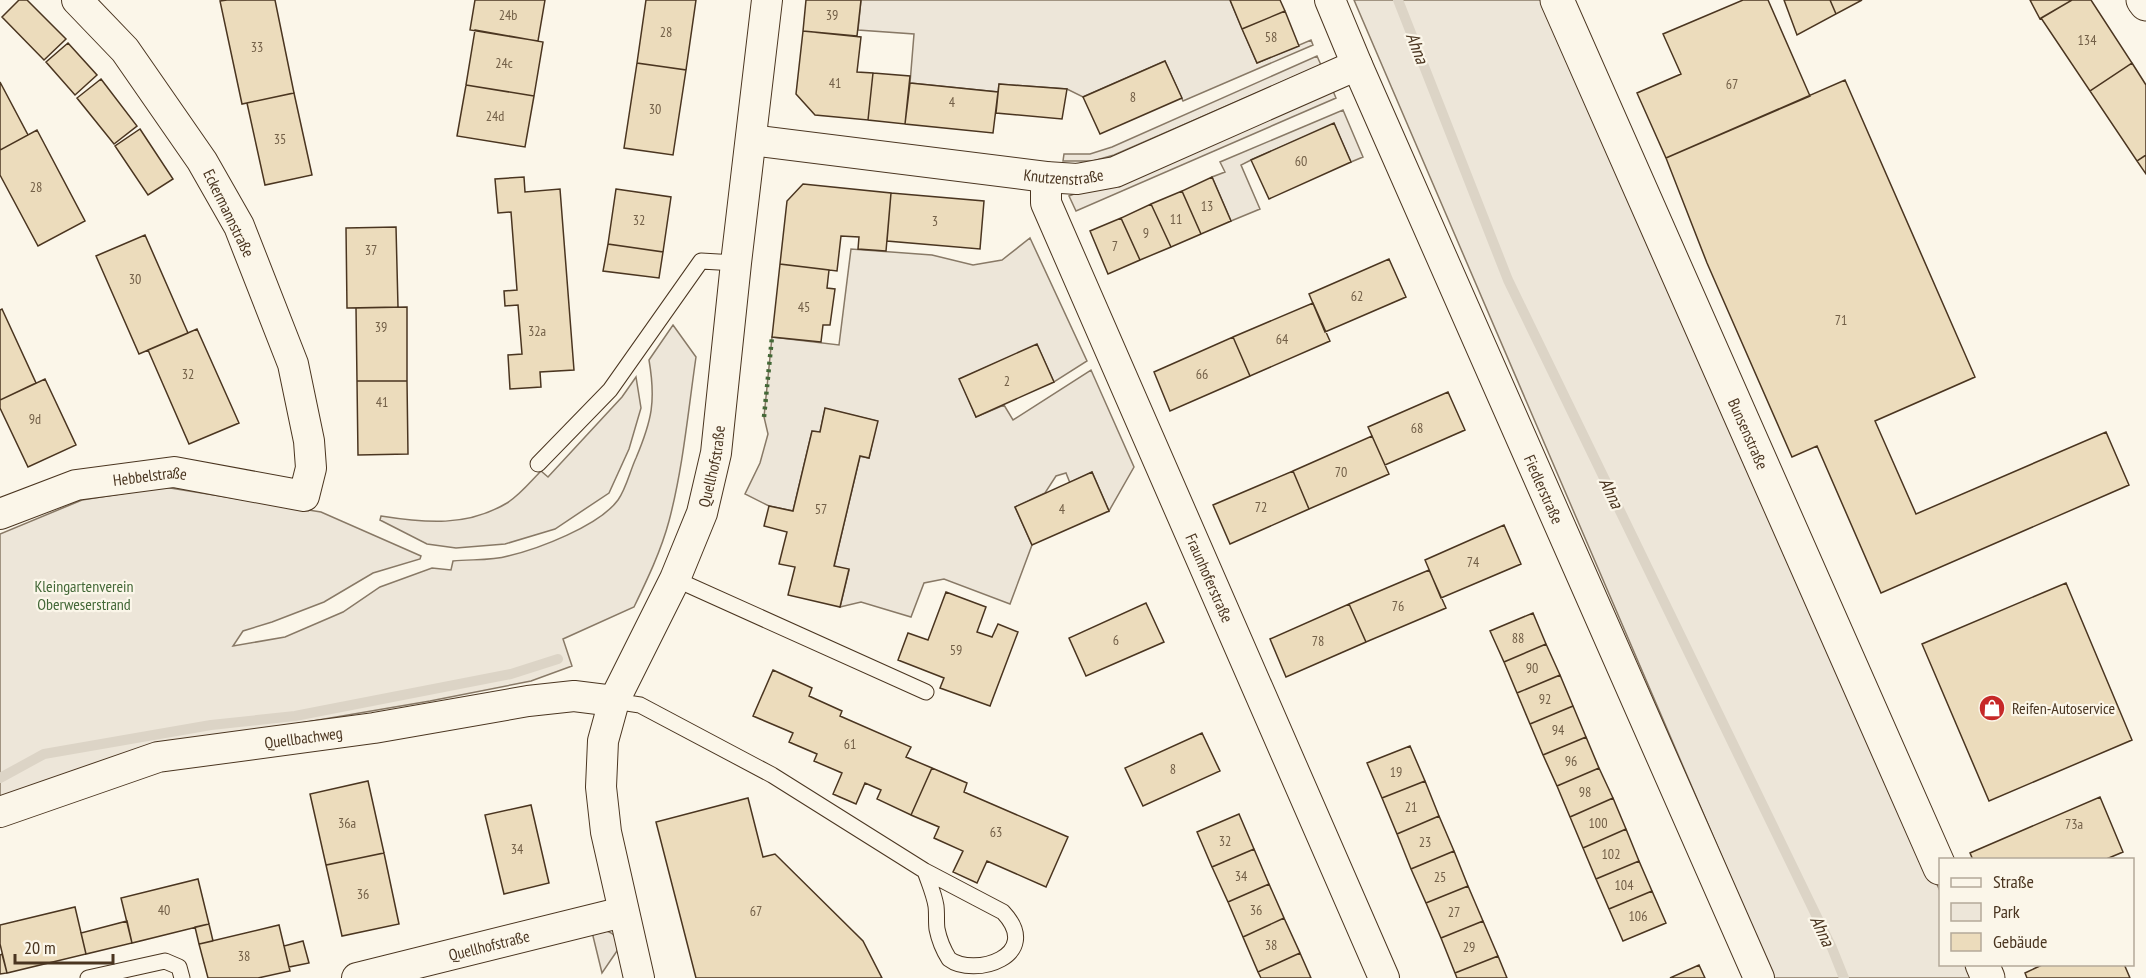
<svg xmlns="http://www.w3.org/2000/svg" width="2146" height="978" font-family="'PT Sans Narrow',sans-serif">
<rect width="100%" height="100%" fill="#fbf6e9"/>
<path fill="#ede6d9" stroke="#887966" stroke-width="1.5" d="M 861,0 L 1230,0 L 1257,63 L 1311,40 L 1313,45 L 1183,101 L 1165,61 L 1083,97 L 1067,89 L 999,84 L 998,92 L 910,83 L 914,34 L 858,30 Z
M 1354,0 L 1550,0 L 1940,891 L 1940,964 L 1972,965 L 1978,978 L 1774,978 Z
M 1317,56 L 1321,65 L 1114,155 L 1093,161 L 1063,161 L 1064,154 L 1090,154 L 1112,147 Z
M 1333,91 L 1336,98 L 1076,211 L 1069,196 Z
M 1343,110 L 1363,157 L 1351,162 L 1334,124 L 1251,160 L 1241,165 L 1260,209 L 1231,221 L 1212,177 L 1225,172 L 1220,162 Z
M 1030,238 L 1087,361 L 1054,382 L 1037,345 L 960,379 L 976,417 L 1004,405 L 1013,420 L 1091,370 L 1134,467 L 1109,511 L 1092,472 L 1070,483 L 1066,473 L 1056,476 L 1045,493 L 1015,507 L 1032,545 L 1010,604 L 944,579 L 924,583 L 911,617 L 861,602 L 840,607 L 849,570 L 834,566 L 860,456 L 869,458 L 877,421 L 825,409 L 820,432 L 812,431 L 793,511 L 769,506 L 745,494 L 760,463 L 768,434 L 764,417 L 772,337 L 839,345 L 851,249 L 932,255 L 973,265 L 1002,260 Z
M 673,325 L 696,357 C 688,412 683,468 669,521 C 661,551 647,580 634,607 L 563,639 L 572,666 L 531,681 L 430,701 L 160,747 L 0,800 L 0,534 L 82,500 L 164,487 L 321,512 L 421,556 L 420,559 L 373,573 L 324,602 L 272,622 L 243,631 L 233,646 L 285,637 L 343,612 L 380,587 L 432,568 L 451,570 L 453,561 C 471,559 491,561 508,556 C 538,549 599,526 618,500 C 626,489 630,471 636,458 C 652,420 656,401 649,360 Z
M 636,377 L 641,408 L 629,449 L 609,493 L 555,529 L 505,544 L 456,548 L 427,544 L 380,520 L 381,516 C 425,523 467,527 507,503 C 520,495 531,481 541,471 L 548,477 L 622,397 Z
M 602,930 C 614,932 616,936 619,948 L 602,973 L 592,932 Z"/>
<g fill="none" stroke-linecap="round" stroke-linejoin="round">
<path stroke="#dcd4c6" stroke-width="10" d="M 1398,0 L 1508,280 L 1832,948 L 1844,978
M 0,778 L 44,754 L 211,725 L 295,716 L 511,674 L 558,659"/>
</g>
<path fill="#ecdcbc" stroke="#4a3520" stroke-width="1.5" d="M 19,0 L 27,0 L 66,39 L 44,60 L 2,17 Z
M 227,0 L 275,0 L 294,93 L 242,104 L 220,1 Z
M 475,0 L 545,0 L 538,41 L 470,30 Z
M 646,0 L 696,0 L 686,70 L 637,63 Z
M 806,0 L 861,0 L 857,36 L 803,31 Z
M 1230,0 L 1280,0 L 1285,11 L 1242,29 Z
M 1743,0 L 1768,0 L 1810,96 L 1666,158 L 1637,93 L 1681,74 L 1663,34 Z
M 1784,0 L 1830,0 L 1836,14 L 1797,35 Z
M 1830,0 L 1862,0 L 1836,14 Z
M 2030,0 L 2072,0 L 2040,19 Z
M 2072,0 L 2091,0 L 2132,63 L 2090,91 L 2041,18 Z
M 1285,11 L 1299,46 L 1257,63 L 1242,29 Z
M 475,30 L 543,42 L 534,96 L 466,85 Z
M 803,31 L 861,37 L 857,72 L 873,73 L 868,120 L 815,115 L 796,94 Z
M 68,43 L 97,75 L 75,95 L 46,62 Z
M 1165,61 L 1182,98 L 1100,134 L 1083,97 Z
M 637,63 L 686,70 L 673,155 L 624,148 Z
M 2132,63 L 2146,85 L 2146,155 L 2137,161 L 2090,91 Z
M 873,73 L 910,76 L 905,124 L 868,120 Z
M 101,79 L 137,126 L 114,144 L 77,98 Z
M 1845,80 L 1975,377 L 1875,421 L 1916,514 L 2106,432 L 2129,485 L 1881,593 L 1817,446 L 1792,457 L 1707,263 L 1666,158 Z
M 0,82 L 28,135 L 0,150 Z
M 910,83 L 998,92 L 993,133 L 905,124 Z
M 999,84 L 1067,89 L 1062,119 L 996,113 Z
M 466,85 L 534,96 L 525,147 L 457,136 Z
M 294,93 L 312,175 L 265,185 L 247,103 Z
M 1334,123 L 1351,162 L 1269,199 L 1251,160 Z
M 140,129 L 173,179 L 148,195 L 115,146 Z
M 37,130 L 85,221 L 38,246 L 0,175 L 0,150 Z
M 2146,155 L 2146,174 L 2137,161 Z
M 524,177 L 525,192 L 560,189 L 574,370 L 540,372 L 541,387 L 510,389 L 508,355 L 522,354 L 518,305 L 505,306 L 504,291 L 517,290 L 511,212 L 498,213 L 495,179 Z
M 1212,177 L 1231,221 L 1201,234 L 1182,191 Z
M 803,184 L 891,193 L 886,251 L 858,249 L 859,237 L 841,236 L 837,271 L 780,264 L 787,201 Z
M 616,189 L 671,197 L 663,252 L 608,244 Z
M 1182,191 L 1201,234 L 1171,247 L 1151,204 Z
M 891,193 L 984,201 L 980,249 L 887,241 Z
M 1151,204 L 1171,247 L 1140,260 L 1121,218 Z
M 1121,218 L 1140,260 L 1108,274 L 1090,231 Z
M 396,227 L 398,307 L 347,308 L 346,228 Z
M 145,235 L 188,333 L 139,354 L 96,256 Z
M 608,244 L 663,252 L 659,278 L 603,271 Z
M 1389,259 L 1406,297 L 1325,332 L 1309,294 Z
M 780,264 L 829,270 L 827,288 L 835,289 L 830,325 L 823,325 L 821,342 L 772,337 Z
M 1313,303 L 1330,341 L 1250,376 L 1233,337 Z
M 407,307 L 407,381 L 357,381 L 356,308 Z
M 2,309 L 36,383 L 0,400 L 0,310 Z
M 197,329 L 239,423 L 189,444 L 148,350 Z
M 1233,337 L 1250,376 L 1170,411 L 1154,372 Z
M 1037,344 L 1054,382 L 976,417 L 959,379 Z
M 45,379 L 76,445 L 28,467 L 0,408 L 0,400 Z
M 357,381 L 407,381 L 408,454 L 358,455 Z
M 1448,392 L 1465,430 L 1385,465 L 1368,427 Z
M 825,408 L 878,421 L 869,458 L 860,456 L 834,566 L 849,569 L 840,607 L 788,595 L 795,567 L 779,564 L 787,532 L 764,526 L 769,506 L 793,511 L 812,431 L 820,432 Z
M 1372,436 L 1389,474 L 1309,509 L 1293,471 Z
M 1293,471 L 1309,509 L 1230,544 L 1213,505 Z
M 1092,472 L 1109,511 L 1032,545 L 1015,507 Z
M 1504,525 L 1521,564 L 1441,598 L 1425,560 Z
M 1429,570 L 1446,608 L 1366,642 L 1349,604 Z
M 2066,583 L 2132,740 L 1989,801 L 1922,644 Z
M 946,592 L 986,607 L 977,632 L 992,637 L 998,624 L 1018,632 L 990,706 L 940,688 L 944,678 L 898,660 L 908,633 L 928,640 Z
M 1146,603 L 1164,642 L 1086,676 L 1069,638 Z
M 1349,604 L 1366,642 L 1286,677 L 1270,639 Z
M 1533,613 L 1546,644 L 1504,662 L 1490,631 Z
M 1546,644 L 1560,675 L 1517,693 L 1504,662 Z
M 773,670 L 812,688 L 809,696 L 842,711 L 840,716 L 911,747 L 906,757 L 932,768 L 911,815 L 877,799 L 881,790 L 865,783 L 856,804 L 833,794 L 842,773 L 814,761 L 817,754 L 789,742 L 793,733 L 753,716 Z
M 1560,675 L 1573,706 L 1530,724 L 1517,693 Z
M 1573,706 L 1586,737 L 1543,755 L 1530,724 Z
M 1202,733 L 1220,771 L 1143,806 L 1125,768 Z
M 1586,737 L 1599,768 L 1557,786 L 1543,755 Z
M 1410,746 L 1425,781 L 1382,798 L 1367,763 Z
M 932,768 L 967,783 L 964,792 L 1068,837 L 1046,887 L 987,861 L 977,883 L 953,872 L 963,851 L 934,838 L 939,827 L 911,815 Z
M 1599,768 L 1613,798 L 1570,817 L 1557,786 Z
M 368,781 L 384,853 L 326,865 L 310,794 Z
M 1425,781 L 1439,816 L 1397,834 L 1382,798 Z
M 2100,797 L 2123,852 L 2104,860 L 1973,860 L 1970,853 Z
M 748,798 L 763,857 L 775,854 L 863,941 L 882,978 L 696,978 L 656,822 Z
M 1613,798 L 1626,829 L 1583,848 L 1570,817 Z
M 531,805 L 549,883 L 504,894 L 485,815 Z
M 1239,814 L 1254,849 L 1212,867 L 1197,832 Z
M 1439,816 L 1454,851 L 1411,869 L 1397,834 Z
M 1626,829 L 1639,861 L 1596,879 L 1583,848 Z
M 1254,849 L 1269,884 L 1228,902 L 1212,867 Z
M 1454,851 L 1468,886 L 1426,903 L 1411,869 Z
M 384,853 L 399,924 L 342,936 L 326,865 Z
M 1639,861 L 1652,891 L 1609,909 L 1596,879 Z
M 198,879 L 209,924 L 132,943 L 121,898 Z
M 1269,884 L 1284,918 L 1243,937 L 1228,902 Z
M 1468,886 L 1483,921 L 1441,938 L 1426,903 Z
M 1652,891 L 1666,923 L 1623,941 L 1609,909 Z
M 75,907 L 86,954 L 7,973 L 0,944 L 0,925 Z
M 1284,918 L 1300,953 L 1258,972 L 1243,937 Z
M 127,921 L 132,943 L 86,954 L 81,933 Z
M 1483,921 L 1498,956 L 1455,973 L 1441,938 Z
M 209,924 L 213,941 L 199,944 L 195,927 Z
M 279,925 L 290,971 L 258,978 L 208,978 L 199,944 Z
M 303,941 L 309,963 L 289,967 L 284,946 Z
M 1300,953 L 1311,978 L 1261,978 L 1258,972 Z
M 2,954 L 7,973 L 0,974 L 0,955 Z
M 1498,956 L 1507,978 L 1457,978 L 1455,973 Z
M 2044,964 L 2124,964 L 2130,978 L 2027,978 L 2025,973 Z
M 1699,965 L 1705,978 L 1670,978 Z"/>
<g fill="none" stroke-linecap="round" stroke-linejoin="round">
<defs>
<path id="service" d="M 538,464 L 610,390 L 701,261 L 736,263
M 675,579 L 926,692
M 614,701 L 640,705 L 772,775 L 925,871 L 1003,912 C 1044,956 974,978 949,959 C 944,951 939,939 937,929 C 936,922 937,914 936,906 C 934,894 929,883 925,871
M 88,978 L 165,961 L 179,967 L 182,978"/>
<g id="minor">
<path id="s1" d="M 1330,0 L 1357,65 L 1759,978"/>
<path id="s2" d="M 751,140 L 1046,177 L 1077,179 L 1115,172 L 1357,65"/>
<path id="s3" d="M 1046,177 L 1046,203 L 1384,978"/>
<path id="s4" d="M 0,514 L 76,485 L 174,472 L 304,496 L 311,468 L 309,441 L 293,364 L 239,226 L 202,161 L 125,50 L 77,0"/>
<path id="s5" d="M 0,812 L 158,757 L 374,728 L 528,701 L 574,696 L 614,701"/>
<path id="s6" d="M 357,978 L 623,912"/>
<path id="s7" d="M 639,978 L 606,832 L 601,787 L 603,741 L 614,701 L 675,579 L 702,513 L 716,453 L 736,263 L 767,0"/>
</g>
<g id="tertiary">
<path id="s8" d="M 1557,0 L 1940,868"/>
<path d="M 1982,964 L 1988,978"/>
</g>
<path id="primary" d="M 2143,0 L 2146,4"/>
</defs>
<use href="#service" stroke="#4a3520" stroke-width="17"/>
<use href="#minor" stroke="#4a3520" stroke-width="32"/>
<use href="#tertiary" stroke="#4a3520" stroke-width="35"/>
<use href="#primary" stroke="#4a3520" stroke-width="35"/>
<use href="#service" stroke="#fbf6e9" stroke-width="15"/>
<use href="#minor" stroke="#fbf6e9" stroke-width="30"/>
<use href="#tertiary" stroke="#fbf6e9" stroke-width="33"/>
<use href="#primary" stroke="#fbf6e9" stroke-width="33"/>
<path stroke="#436837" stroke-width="4.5" stroke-dasharray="3 4.5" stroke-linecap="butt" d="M 764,417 L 772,337"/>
</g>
<defs>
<symbol id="shop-disc" viewBox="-11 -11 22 22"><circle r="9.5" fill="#c62828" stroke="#fbf6e9"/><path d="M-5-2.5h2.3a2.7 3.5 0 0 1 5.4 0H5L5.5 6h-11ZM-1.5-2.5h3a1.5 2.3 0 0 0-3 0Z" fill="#fff"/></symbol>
</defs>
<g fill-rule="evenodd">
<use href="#shop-disc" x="1977" y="693" width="30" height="30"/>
</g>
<g text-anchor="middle" stroke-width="4.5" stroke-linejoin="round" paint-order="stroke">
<g font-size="14" fill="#725f47">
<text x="508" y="20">24b</text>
<text x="832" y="20">39</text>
<text x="666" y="37">28</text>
<text x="1271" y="42">58</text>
<text x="2087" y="45">134</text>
<text x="257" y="52">33</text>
<text x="504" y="68">24c</text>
<text x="835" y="88">41</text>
<text x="1732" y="89">67</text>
<text x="1133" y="102">8</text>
<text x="952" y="107">4</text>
<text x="655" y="114">30</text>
<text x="495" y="121">24d</text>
<text x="280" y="144">35</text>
<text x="1301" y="166">60</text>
<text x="36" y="192">28</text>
<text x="1207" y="211">13</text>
<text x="1176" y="224">11</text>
<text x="639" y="225">32</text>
<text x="935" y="226">3</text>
<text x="1146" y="238">9</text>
<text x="1115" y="251">7</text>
<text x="371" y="255">37</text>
<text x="135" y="284">30</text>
<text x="1357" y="301">62</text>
<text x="804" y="312">45</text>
<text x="1841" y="325">71</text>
<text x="381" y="332">39</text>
<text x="537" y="336">32a</text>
<text x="1282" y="344">64</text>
<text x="188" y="379">32</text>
<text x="1202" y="379">66</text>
<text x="1007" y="386">2</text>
<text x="382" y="407">41</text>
<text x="35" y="424">9d</text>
<text x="1417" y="433">68</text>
<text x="1341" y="477">70</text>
<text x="1261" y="512">72</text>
<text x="821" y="514">57</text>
<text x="1062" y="514">4</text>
<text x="1473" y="567">74</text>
<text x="1398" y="611">76</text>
<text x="1518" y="643">88</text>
<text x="1116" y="645">6</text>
<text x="1318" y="646">78</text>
<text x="956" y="655">59</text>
<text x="1532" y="673">90</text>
<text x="1545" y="704">92</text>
<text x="1558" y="735">94</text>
<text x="850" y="749">61</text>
<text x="1571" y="766">96</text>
<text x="1173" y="774">8</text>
<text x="1396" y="777">19</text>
<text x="1585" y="797">98</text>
<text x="1411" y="812">21</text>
<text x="347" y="828">36a</text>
<text x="1598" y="828">100</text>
<text x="2074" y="829">73a</text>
<text x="996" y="837">63</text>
<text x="1225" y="846">32</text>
<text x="1425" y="847">23</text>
<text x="517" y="854">34</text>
<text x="1611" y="859">102</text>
<text x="1241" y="881">34</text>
<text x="1440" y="882">25</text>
<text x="1624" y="890">104</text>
<text x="363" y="899">36</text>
<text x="164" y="915">40</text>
<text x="1256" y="915">36</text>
<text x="756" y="916">67</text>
<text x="1454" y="917">27</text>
<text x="1638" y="921">106</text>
<text x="1271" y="950">38</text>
<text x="1469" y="952">29</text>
<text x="244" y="961">38</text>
</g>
<g font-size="16" fill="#4a3520" stroke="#fbf6e9">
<text dy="6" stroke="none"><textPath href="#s2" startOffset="315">Knutzenstraße</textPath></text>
<text transform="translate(229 213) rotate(64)" y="6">Eckermannstraße</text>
<text dy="6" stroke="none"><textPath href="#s8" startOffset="474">Bunsenstraße</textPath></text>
<text dy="6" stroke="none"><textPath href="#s7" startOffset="538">Quellhofstraße</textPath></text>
<text dy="6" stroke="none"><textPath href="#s4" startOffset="156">Hebbelstraße</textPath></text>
<text dy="6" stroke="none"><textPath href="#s1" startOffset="534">Fiedlerstraße</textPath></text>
<text dy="6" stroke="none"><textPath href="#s3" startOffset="435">Fraunhoferstraße</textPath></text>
<text dy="6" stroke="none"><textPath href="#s5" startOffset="314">Quellbachweg</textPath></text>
<text dy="6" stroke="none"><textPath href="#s6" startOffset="136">Quellhofstraße</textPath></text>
</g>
<g font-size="16" fill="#436837" stroke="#fbf6e9">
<text x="84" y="592">Kleingartenverein<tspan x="84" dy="18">Oberweserstrand</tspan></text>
</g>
<g font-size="16" fill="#4a3520" stroke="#fbf6e9" text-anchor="start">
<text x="2012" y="714">Reifen-Autoservice</text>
</g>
<g font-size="18" font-style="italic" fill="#4a3520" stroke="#fbf6e9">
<text transform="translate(1417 48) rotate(69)" y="6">Ahna</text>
<text transform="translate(1611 493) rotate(64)" y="6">Ahna</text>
<text transform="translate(1822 931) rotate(64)" y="6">Ahna</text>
</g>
</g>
<rect x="1939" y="858" width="195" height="108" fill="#fbf6e9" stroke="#b4a999" stroke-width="1.5"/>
<rect x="1951" y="878" width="30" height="9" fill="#fbf6e9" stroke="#b4a999" stroke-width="1.5"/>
<text x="1993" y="888" font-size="18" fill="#4a3520">Straße</text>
<rect x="1951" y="903" width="30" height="18" fill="#ede6d9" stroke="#b4a999" stroke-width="1.5"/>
<text x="1993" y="918" font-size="18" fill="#4a3520">Park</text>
<rect x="1951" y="933" width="30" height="18" fill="#ecdcbc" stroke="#b4a999" stroke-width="1.5"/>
<text x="1993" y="948" font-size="18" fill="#4a3520">Gebäude</text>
<path d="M15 954v9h98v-9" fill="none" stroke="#4a3520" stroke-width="3"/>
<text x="24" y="954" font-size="18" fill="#4a3520" stroke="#fbf6e9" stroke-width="4.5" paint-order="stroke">20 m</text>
</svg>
